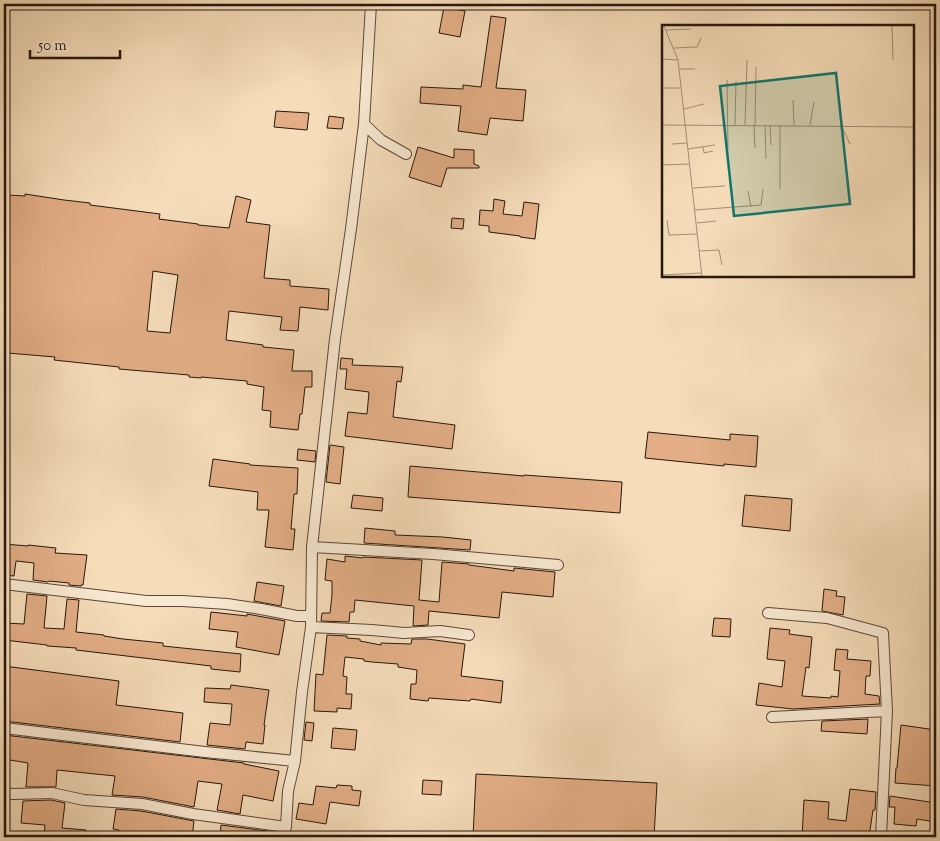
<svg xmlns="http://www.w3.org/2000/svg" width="940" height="841" font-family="'Sorts Mill Goudy',serif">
<rect width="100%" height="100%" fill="#f6ddba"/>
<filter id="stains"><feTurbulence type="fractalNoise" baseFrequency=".004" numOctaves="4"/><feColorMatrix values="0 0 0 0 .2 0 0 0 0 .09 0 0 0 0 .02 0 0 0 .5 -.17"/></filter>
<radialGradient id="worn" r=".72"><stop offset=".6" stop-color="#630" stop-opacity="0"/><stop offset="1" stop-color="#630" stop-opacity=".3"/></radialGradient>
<path fill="#e3ae86" stroke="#26170d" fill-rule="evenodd" d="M 444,7 L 465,11 L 460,37 L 439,33 Z
M 491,16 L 506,18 L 496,88 L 526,90 L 523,121 L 490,118 L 487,135 L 458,131 L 461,106 L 420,103 L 421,87 L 463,89 L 463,85 L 481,87 Z
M 276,111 L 309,113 L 307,130 L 274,127 Z
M 329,116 L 344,118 L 342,129 L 327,128 Z
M 418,147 L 454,158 L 454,149 L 474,150 L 474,164 L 479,166 L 479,168 L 447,168 L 441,187 L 409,177 Z
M 25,194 L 64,200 L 90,203 L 90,205 L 160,214 L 159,219 L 198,224 L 198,225 L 229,228 L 236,196 L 251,200 L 246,222 L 270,225 L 264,278 L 290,280 L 290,286 L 329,289 L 328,310 L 300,307 L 298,331 L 280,330 L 282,317 L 229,311 L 226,340 L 263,345 L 263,347 L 294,350 L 292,371 L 312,371 L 312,387 L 305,387 L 302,414 L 300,414 L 298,430 L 270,427 L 271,411 L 262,410 L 264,387 L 247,384 L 247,381 L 201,377 L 201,378 L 189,377 L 189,375 L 119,369 L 119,367 L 54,360 L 55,357 L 7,353 L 9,335 L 4,335 L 4,228 L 7,195 L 25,196 ZM 153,271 L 178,275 L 170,333 L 147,331 Z
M 494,199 L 505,201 L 503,214 L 522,216 L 524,202 L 539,204 L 535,239 L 520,237 L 520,236 L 489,232 L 489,226 L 479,225 L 480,210 L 493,211 Z
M 452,218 L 464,219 L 463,229 L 451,228 Z
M 341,358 L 353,359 L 352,365 L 403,367 L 401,382 L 397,381 L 393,417 L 455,425 L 452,449 L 345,436 L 348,412 L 367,414 L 369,392 L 345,389 L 347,369 L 340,369 Z
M 648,432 L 730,440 L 730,434 L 758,436 L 756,467 L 724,464 L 724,466 L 645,458 Z
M 330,445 L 344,447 L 340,484 L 326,482 Z
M 298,449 L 316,451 L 315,462 L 297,460 Z
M 213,459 L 250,464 L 250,465 L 298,468 L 297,494 L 294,494 L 291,529 L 295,529 L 293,550 L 265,547 L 269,510 L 257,510 L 258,492 L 209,486 Z
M 410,466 L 524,476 L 524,475 L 622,482 L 620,513 L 408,497 Z
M 353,495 L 383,498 L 382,511 L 351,508 Z
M 745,495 L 792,499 L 790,531 L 742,526 Z
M 365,528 L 395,531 L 395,535 L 443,537 L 471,540 L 470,550 L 364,543 Z
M 4,544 L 28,546 L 28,545 L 56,548 L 55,553 L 87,555 L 83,585 L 81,585 L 81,586 L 69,585 L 69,583 L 49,581 L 48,582 L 33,580 L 34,563 L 16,561 L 14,576 L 4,575 Z
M 345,556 L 363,558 L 363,557 L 422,560 L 419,600 L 439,602 L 442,562 L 469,564 L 469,565 L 514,571 L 514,568 L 555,572 L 553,597 L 502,592 L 499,618 L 429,611 L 428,625 L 413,626 L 414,606 L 355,600 L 354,612 L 350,612 L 349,622 L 321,621 L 322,613 L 330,613 L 332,595 L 332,581 L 325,580 L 327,559 L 345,562 Z
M 257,582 L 284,586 L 281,606 L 254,601 Z
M 824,589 L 837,591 L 836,596 L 845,597 L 843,615 L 822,611 Z
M 27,594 L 47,596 L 44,628 L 64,629 L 67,599 L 79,600 L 76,632 L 104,635 L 104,636 L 123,639 L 163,643 L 163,646 L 241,654 L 240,672 L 211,669 L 211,666 L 76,650 L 76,648 L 47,646 L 47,645 L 4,640 L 4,623 L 24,624 Z
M 211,612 L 247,616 L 247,614 L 285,621 L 279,655 L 236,647 L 238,632 L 209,629 Z
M 714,618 L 731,619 L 730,637 L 712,636 Z
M 770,628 L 790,630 L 789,634 L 812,637 L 809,668 L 806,667 L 802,696 L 831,698 L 831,696 L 838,697 L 840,671 L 834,670 L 836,649 L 848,650 L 847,659 L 871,661 L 870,676 L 866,676 L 865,694 L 879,696 L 880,704 L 793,709 L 756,705 L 759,683 L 782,687 L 785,661 L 767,659 Z
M 327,635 L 347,636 L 347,638 L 360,639 L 360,641 L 381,645 L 381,643 L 411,644 L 412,639 L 427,639 L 465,644 L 461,676 L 503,681 L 501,703 L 471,699 L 470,701 L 429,698 L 428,701 L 410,699 L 411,684 L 416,684 L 417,670 L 398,667 L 398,664 L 372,662 L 364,661 L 364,659 L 345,657 L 343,676 L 347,677 L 346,694 L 352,694 L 351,709 L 337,708 L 337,712 L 314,711 L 316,674 L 323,675 Z
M 4,666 L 119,681 L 116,705 L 183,713 L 180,742 L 4,721 Z
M 231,685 L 269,690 L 264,725 L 265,725 L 263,744 L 246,742 L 245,749 L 207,745 L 210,723 L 230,725 L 232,704 L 204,702 L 205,688 L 230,689 Z
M 868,719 L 867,734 L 821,731 L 822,721 Z
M 306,722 L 314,723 L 312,741 L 304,740 Z
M 901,725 L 936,730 L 936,786 L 895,783 L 896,768 L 897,768 Z
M 333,728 L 357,730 L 355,750 L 331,748 Z
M 4,735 L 244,763 L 244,764 L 279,771 L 273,801 L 243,795 L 240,814 L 217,810 L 222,784 L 198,781 L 194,807 L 143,797 L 112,795 L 115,776 L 57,770 L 56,787 L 26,787 L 28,763 L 4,759 Z
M 476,774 L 657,783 L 654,837 L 473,837 Z
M 423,780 L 442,781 L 441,795 L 422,794 Z
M 337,785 L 352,786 L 352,790 L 361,791 L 359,806 L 330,802 L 326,824 L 296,819 L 299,803 L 313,805 L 316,786 L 336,788 Z
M 850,789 L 876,792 L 875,810 L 873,810 L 869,837 L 844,837 L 827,835 L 827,837 L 802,837 L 804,800 L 829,802 L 828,819 L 846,821 Z
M 890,796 L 936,803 L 936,822 L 917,819 L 916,826 L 894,824 L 895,807 L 889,807 Z
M 51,800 L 65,803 L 62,828 L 86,830 L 85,837 L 44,837 L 45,825 L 21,823 L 23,801 Z
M 116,809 L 141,811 L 194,821 L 192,837 L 162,837 L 163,834 L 136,832 L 136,837 L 118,835 L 119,830 L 113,829 Z
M 221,825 L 267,831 L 266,837 L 220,837 Z"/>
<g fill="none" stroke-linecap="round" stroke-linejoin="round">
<defs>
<path id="minor" d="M 364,124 L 381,140 L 406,154
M 312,547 L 433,554 L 558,565
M 4,584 L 146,601 L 182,601 L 227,604 L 261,609 L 297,616 L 311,616
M 768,613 L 827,618 L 883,633 L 887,711 L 881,837
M 311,627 L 372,630 L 404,633 L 440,631 L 469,635
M 772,717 L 887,711
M 4,728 L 205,752 L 295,761
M 4,793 L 13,794 L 52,793 L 84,800 L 142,804 L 193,814 L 286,827
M 282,837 L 286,827 L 288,791 L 295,761 L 302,692 L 311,627 L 312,547 L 335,339 L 351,229 L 364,124 L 371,4"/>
</defs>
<use href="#minor" stroke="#5a4838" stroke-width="12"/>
<use href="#minor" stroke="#f9e9d2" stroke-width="10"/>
</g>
<g transform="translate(662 25)">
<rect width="252" height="252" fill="#f6ddba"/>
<path fill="none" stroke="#a38e75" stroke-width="1" d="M 2,1 L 16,35 L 40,252M 230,1 L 231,35M 4,5 L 29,4M 12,23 L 35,22 L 39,13M 0,34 L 16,35M 17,44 L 33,44M 65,55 L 66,124M 0,63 L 18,63M 131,75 L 132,100M 22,84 L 42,79M 0,100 L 253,102M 73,100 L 74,56M 83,100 L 85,35M 103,100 L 104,134M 108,100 L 109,120M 118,100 L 118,164M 148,100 L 152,77M 179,100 L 188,119M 92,101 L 93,123M 93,101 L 94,42M 10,119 L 25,118M 41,122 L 42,128 L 51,126M 26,124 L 53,120M 0,140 L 27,139M 31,163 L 63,161M 86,166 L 89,182M 33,185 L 99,180 L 101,164M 5,195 L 7,210 L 35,209M 35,198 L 54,196M 37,226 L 57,225 L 60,240M 0,250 L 39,248"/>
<path fill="#0f766e" fill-opacity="0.15" stroke="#0f766e" stroke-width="2.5" d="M 174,48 L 188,179 L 72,191 L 58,61 Z"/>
<rect width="252" height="252" fill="none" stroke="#26170d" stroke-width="2.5"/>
</g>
<rect width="940" height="841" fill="none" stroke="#f6ddba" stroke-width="20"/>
<rect x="5" y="5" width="930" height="831" fill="none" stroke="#26170d" stroke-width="2.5"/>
<rect x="10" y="10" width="920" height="821" fill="none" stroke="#26170d"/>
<path d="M30 50v8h90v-8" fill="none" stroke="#26170d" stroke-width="2.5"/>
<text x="38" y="50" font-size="15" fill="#26170d" stroke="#f9e9d2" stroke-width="4" paint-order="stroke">50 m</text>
<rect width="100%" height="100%" filter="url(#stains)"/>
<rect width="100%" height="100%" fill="url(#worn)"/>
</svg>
